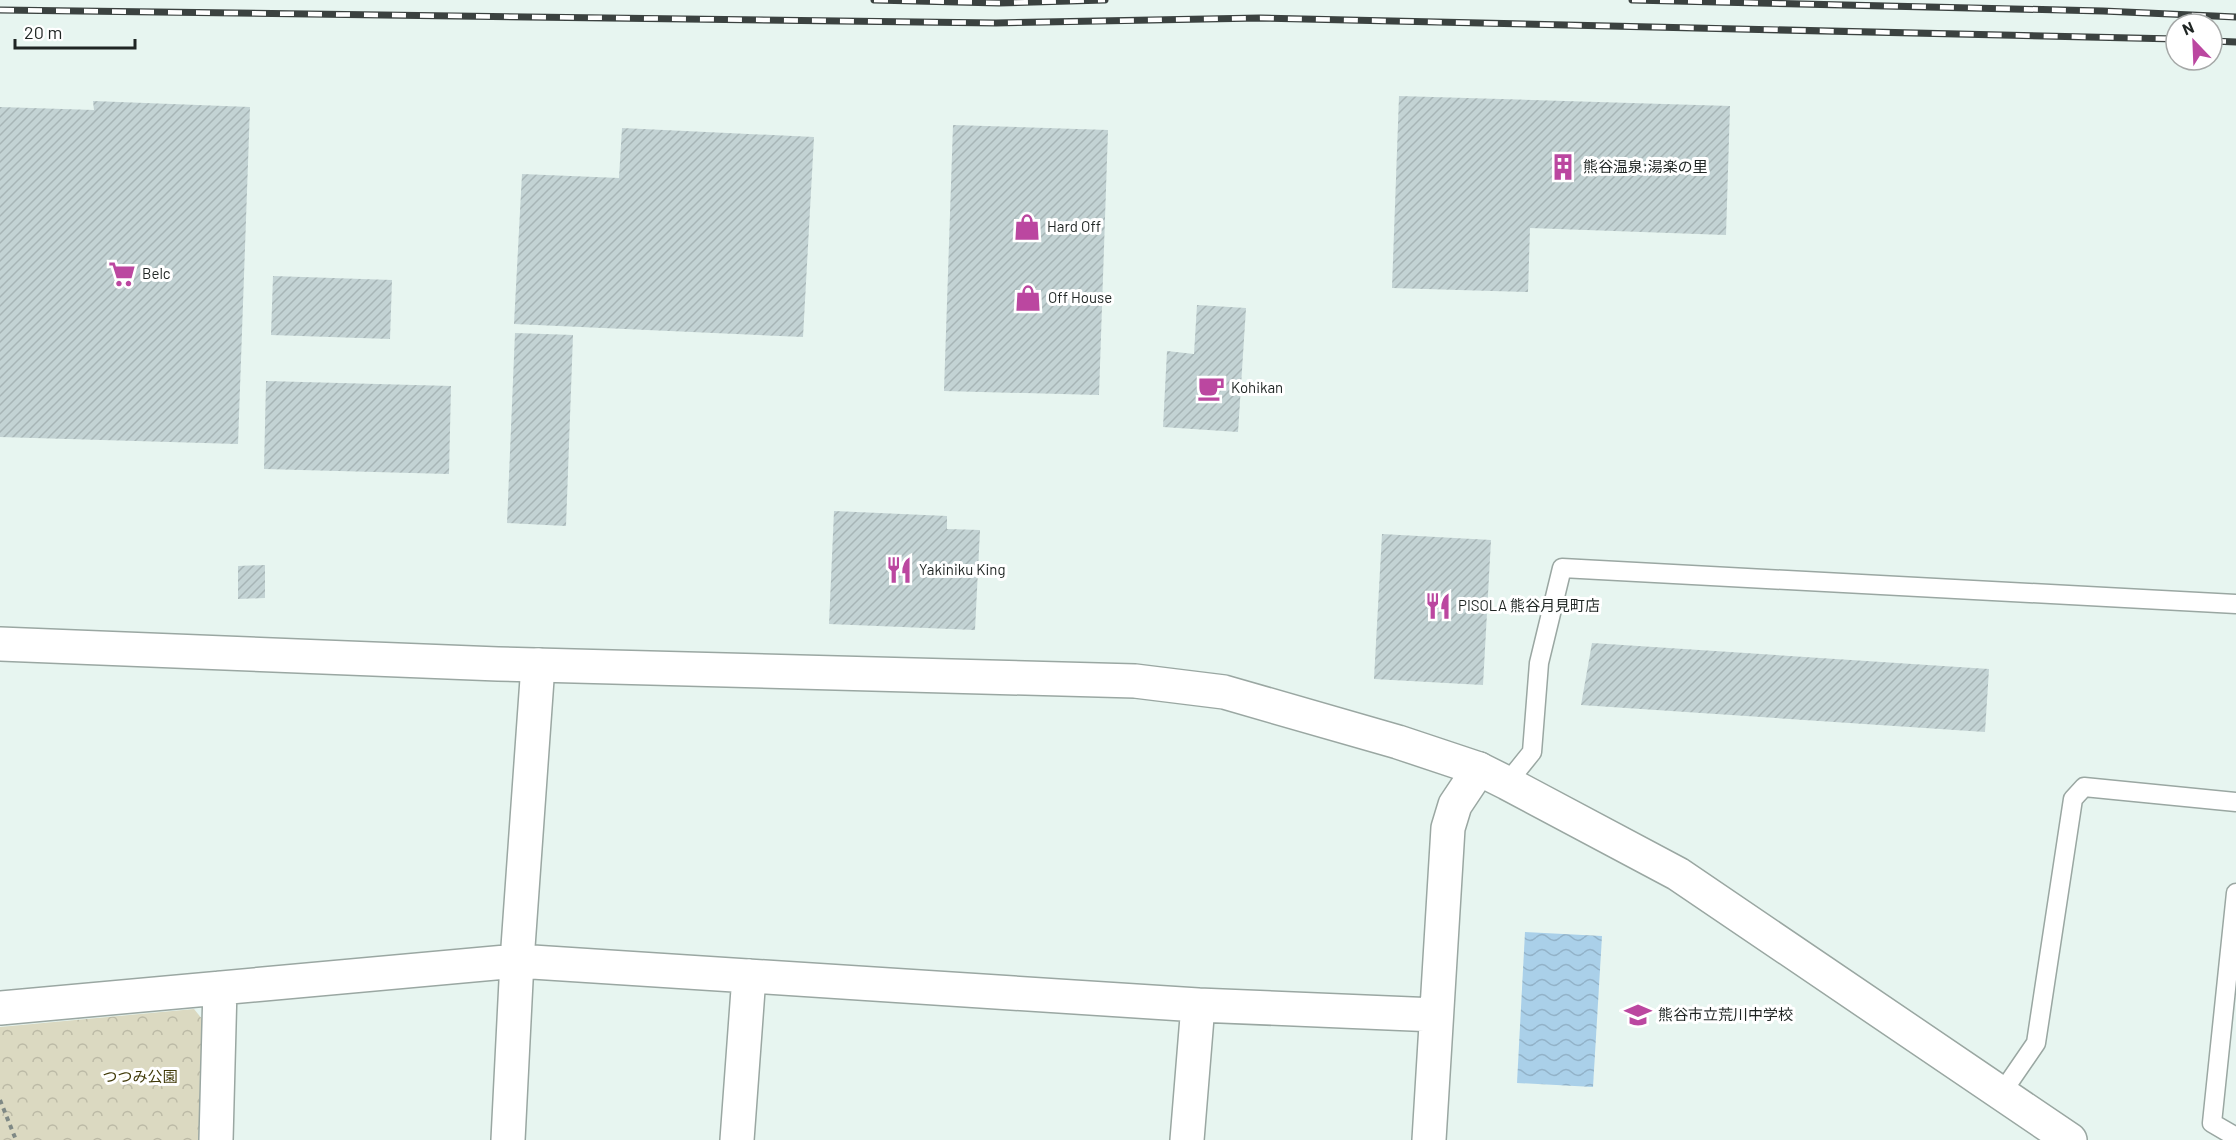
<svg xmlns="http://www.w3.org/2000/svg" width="2236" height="1140" font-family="Barlow,'Noto Sans JP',sans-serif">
<defs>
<pattern id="park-crowns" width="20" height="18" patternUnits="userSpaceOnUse" patternTransform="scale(1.5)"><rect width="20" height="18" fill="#dbd9c1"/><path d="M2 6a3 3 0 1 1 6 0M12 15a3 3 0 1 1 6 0" fill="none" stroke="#bcbaa6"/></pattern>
<pattern id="water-waves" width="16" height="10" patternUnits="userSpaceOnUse" patternTransform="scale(1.5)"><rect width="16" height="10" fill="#aad0e9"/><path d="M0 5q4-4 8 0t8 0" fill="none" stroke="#92b2c8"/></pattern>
<pattern id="building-hatch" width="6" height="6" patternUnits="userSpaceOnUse" patternTransform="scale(1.5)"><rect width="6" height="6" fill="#c3d3d4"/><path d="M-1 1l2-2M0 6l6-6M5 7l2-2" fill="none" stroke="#a7b5b6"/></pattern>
</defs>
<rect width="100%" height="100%" fill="#e7f5f0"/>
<path fill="url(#park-crowns)" d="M 194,1009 L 207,1025 L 200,1140 L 0,1140 L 0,1027 Z"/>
<path fill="url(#water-waves)" d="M 1525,932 L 1602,936 L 1593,1087 L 1517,1083 Z"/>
<path fill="url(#building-hatch)" d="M 1399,96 L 1730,106 L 1726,235 L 1530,228 L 1528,292 L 1392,288 Z
M 93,101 L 250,107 L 238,444 L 0,437 L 0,107 L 94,110 Z
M 953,125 L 1108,130 L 1099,395 L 944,391 Z
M 622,128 L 814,137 L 803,337 L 514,324 L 522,174 L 619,178 Z
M 273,276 L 392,280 L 390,339 L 271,335 Z
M 1197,305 L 1246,308 L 1238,432 L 1163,427 L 1167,351 L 1194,354 Z
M 515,333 L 573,335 L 566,526 L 507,523 Z
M 266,381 L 451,386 L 449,474 L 264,469 Z
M 834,511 L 947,516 L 947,529 L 980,530 L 975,630 L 829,624 Z
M 1382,534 L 1491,540 L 1483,685 L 1374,679 Z
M 265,565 L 265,598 L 238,599 L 238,566 Z
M 1592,643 L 1989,669 L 1985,732 L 1581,705 Z"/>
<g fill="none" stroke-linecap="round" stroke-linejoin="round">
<defs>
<path id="lane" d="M 1507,783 L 1532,752 L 1539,663 L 1562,568 L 2236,604
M 2236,893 L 2212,1123 L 2236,1137
M 2001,1094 L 2036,1043 L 2073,799 L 2084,787 L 2236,802"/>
<path id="street" d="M 0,1008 L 517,961 L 1198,1005 L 1436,1015
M 216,1140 L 220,988
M 508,1140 L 517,961 L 538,665
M 737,1140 L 749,976
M 1187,1140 L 1198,1005
M 1429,1140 L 1448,828 L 1455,805 L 1479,769"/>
<path id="secondary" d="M 0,644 L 498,664 L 1135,681 L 1224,692 L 1398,742 L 1479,769 L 1507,783 L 1678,874 L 2070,1140"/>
</defs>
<use href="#lane" stroke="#9aa7a2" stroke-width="21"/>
<use href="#street" stroke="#9aa7a2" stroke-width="36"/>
<use href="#secondary" stroke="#9aa7a2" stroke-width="36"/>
<path stroke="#7f8985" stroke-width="4" stroke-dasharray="4.5 4.5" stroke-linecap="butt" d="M 0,1100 L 16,1140"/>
<use href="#lane" stroke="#fff" stroke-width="18"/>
<use href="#street" stroke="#fff" stroke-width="33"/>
<use href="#secondary" stroke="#fff" stroke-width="33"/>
<defs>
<path id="rail" d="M 874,0 L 999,3 L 1105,0
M 1632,0 L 2103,11 L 2236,17
M 0,10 L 996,23 L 1260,18 L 2176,39
M 2212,41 L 2236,42"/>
</defs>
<use href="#rail" stroke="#3b4240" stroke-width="7"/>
<use href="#rail" stroke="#fff" stroke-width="4.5" stroke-dasharray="14" stroke-linecap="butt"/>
</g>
<defs>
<symbol id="building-bare" viewBox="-9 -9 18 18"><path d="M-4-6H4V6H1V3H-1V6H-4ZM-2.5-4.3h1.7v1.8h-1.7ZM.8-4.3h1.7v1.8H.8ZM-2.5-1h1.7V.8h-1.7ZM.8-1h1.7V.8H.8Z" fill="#bb47a0" stroke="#fff" stroke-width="2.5" paint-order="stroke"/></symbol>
<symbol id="shop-bare" viewBox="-9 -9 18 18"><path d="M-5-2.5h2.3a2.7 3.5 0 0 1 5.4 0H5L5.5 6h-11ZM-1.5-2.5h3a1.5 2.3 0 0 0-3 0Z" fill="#bb47a0" stroke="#fff" stroke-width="2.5" paint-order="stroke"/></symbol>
<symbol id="supermarket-bare" viewBox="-9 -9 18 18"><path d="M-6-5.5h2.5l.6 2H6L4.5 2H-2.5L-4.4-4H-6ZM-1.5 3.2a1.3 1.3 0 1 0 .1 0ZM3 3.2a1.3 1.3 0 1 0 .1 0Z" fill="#bb47a0" stroke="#fff" stroke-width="2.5" paint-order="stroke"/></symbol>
<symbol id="cafe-bare" viewBox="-9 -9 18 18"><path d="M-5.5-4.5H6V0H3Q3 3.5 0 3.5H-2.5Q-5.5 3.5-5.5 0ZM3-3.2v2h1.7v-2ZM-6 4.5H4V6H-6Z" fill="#bb47a0" stroke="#fff" stroke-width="2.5" paint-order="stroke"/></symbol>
<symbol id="restaurant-bare" viewBox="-9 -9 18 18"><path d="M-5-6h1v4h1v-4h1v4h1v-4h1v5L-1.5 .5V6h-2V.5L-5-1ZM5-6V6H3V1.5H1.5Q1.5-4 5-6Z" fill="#bb47a0" stroke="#fff" stroke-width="2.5" paint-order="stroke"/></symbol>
<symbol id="school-bare" viewBox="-9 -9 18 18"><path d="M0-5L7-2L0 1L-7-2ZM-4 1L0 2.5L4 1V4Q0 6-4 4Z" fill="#bb47a0" stroke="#fff" stroke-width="2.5" paint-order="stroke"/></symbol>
</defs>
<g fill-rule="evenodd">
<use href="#building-bare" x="1544" y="148" width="38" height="38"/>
<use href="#shop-bare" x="1008" y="208" width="38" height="38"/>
<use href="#supermarket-bare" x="103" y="255" width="38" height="38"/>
<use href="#shop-bare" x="1009" y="279" width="38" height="38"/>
<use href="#cafe-bare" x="1192" y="369" width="38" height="38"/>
<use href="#restaurant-bare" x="880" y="551" width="38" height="38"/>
<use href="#restaurant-bare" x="1419" y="587" width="38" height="38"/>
<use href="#school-bare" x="1619" y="996" width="38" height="38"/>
</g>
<g text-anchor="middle" stroke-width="6" stroke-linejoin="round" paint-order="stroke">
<g font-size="15" fill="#1f2523" stroke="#fff" text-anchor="start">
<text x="1583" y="172">熊谷温泉;湯楽の里</text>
<text x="1047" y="232">Hard Off</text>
<text x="142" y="279">Belc</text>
<text x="1048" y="303">Off House</text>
<text x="1231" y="393">Kohikan</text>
<text x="919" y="575">Yakiniku King</text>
<text x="1458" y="611">PISOLA 熊谷月見町店</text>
<text x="1658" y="1020">熊谷市立荒川中学校</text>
</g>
<g font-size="15" fill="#403a08" stroke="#fff">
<text x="140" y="1082">つつみ公園</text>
</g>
</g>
<g transform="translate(2194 42) rotate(337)"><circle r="28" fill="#ffffff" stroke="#a5a8a7" stroke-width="1.5"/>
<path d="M0-4.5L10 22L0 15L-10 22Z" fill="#bb47a0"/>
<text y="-9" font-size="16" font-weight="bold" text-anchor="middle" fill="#1f2523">N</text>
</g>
<path d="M15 39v9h120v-9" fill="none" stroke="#1f2523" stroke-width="3"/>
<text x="24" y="39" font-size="18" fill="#1f2523" stroke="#ffffff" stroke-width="4.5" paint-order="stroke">20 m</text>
</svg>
